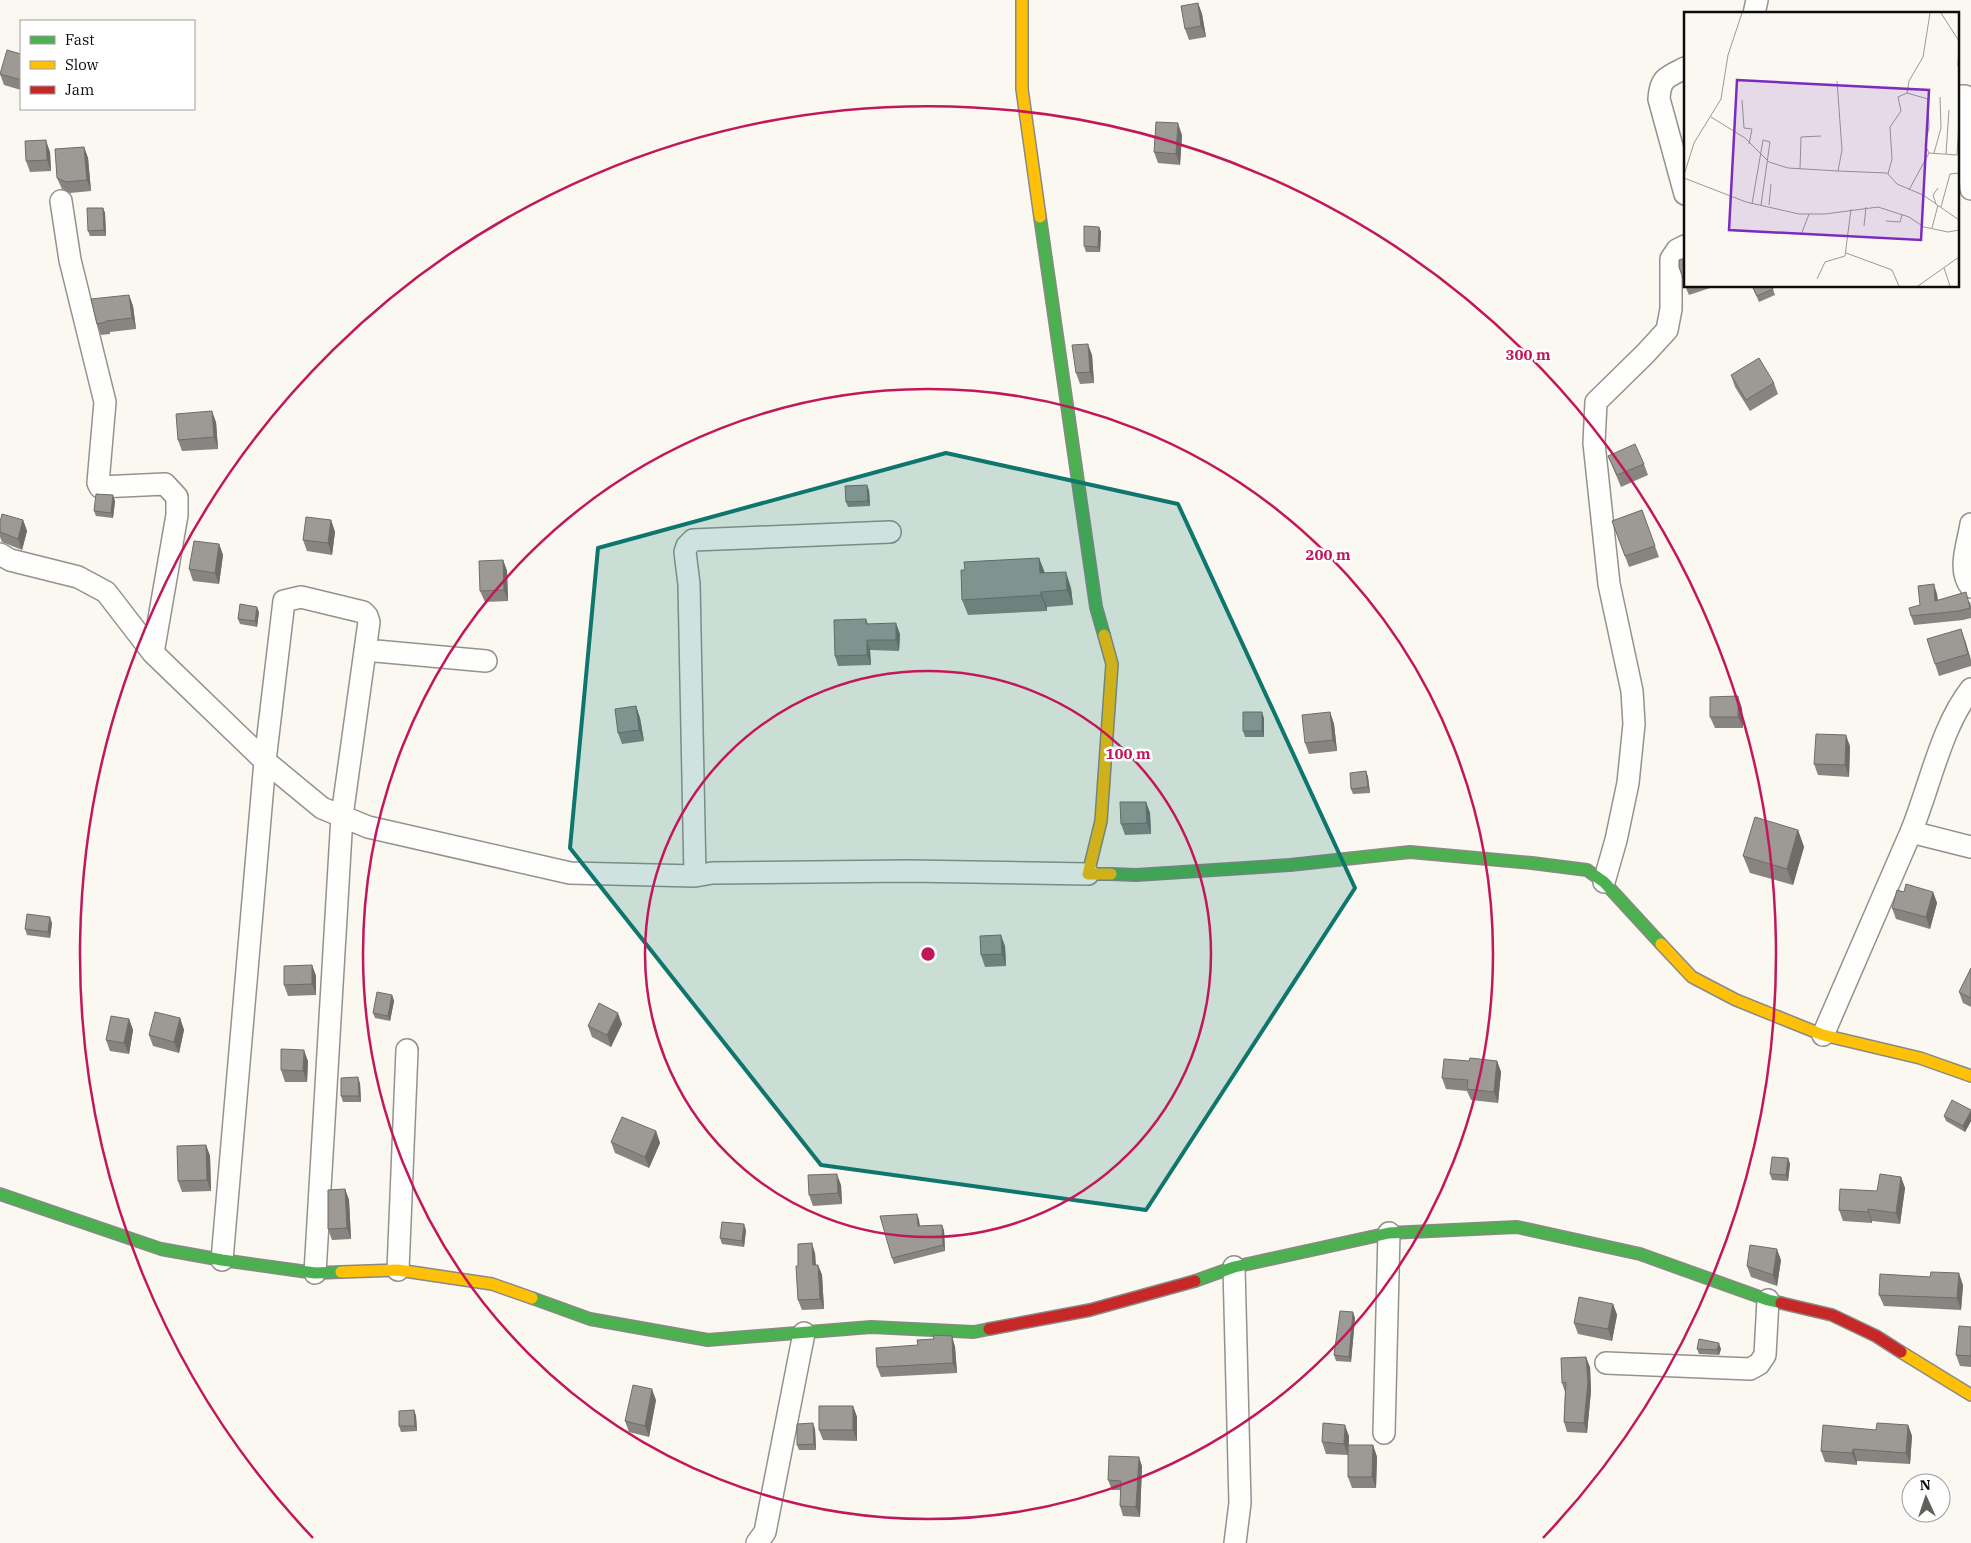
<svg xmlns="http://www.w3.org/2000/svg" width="1971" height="1543" font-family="'IBM Plex Serif',serif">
<rect width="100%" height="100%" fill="#faf8f0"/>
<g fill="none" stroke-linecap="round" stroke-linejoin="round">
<defs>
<path id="street" d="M 1754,14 L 1757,0
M 1685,68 C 1667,77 1660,78 1659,99 L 1685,194
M 1957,96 L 1965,96 L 1971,189
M 61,201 L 70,260 L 105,402 L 98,483 L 100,487 L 165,484 L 177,497 L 177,515 L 153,653
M 1971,524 C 1968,544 1957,570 1971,587
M 0,554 L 10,560 L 78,577 L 106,592 L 153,653 L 265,761 L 322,808 L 368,827 L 570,873 L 695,876 L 712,873 L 909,871 L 1088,874
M 365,650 L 486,661
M 1911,832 L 1971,847
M 695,876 L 689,584 L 685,552 L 687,546 L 693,540 L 890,532
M 1604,882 L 1616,840 L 1628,783 L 1634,724 L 1632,691 L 1609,584 L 1594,443 L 1596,402 L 1645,354 L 1667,330 L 1671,309 L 1671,259 L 1677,250 L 1685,246
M 1823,1035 L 1911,832 C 1930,786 1941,727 1971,689
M 222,1260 L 265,761 L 284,601 L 301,597 L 363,612 L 367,616 L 369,622 L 342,816 L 315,1273
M 1234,1267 L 1240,1503 L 1235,1543
M 398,1270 L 407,1050
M 1606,1363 L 1750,1369 L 1759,1364 L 1765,1355 L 1768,1300
M 1384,1433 L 1389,1233
M 757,1543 L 765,1532 L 804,1333"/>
<path id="fast" d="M 1040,217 L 1096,607 L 1104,635
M 1111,874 L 1136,875 L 1290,865 L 1410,852 L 1532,863 L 1587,870 L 1604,882 L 1661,944
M 0,1194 L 161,1249 L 222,1260 L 315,1273 L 341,1272
M 1195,1281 L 1234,1267 L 1389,1233 L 1517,1227 L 1640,1254 L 1768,1300 L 1781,1303
M 532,1298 L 590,1319 L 708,1340 L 871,1327 L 974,1332 L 989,1329"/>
<path id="slow" d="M 1022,0 L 1022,89 L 1040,217
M 1104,635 L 1112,664 L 1101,821 L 1088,874 L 1111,874
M 1661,944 L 1692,977 L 1736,1000 L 1823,1035 L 1920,1058 L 1971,1076
M 341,1272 L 398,1270 L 492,1284 L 532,1298
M 1901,1352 L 1971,1395"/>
<path id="jam" d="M 1781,1303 L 1832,1315 L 1876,1336 L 1901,1352
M 989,1329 L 1090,1310 L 1195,1281"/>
</defs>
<use href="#street" stroke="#93928f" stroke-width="24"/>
<use href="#fast" stroke="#8a8985" stroke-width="14"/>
<use href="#slow" stroke="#8a8985" stroke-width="14"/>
<use href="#jam" stroke="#8a8985" stroke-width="14"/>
<use href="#street" stroke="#fefefd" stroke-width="21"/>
<use href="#fast" stroke="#4caf50" stroke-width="11"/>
<use href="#slow" stroke="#ffc107" stroke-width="11"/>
<use href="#jam" stroke="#c62828" stroke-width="11"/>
</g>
<path fill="#878481" d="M 1198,3 L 1202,14 L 1206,37 L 1189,40 L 1185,29 Z
M 21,54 L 21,90 L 4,85 L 0,74 Z
M 1182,135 L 1180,165 L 1158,163 L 1154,152 Z
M 84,147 L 88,158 L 91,191 L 70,193 L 62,189 L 57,178 Z
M 50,152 L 51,171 L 30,172 L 26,161 Z
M 103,208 L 105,213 L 106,236 L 90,236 L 88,231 Z
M 1099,227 L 1101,232 L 1100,252 L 1086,252 L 1084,246 Z
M 1685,286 L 1716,286 L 1689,295 Z
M 1752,286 L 1772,286 L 1775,295 L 1759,302 Z
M 129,295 L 133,306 L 136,329 L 110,332 L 110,334 L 101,335 L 97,324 Z
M 1092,355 L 1094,383 L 1080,384 L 1076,373 Z
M 1731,375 L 1774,383 L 1778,394 L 1750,411 L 1735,387 Z
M 216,422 L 218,449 L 182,451 L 178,440 Z
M 1608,456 L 1644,464 L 1648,475 L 1621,487 Z
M 869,490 L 870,506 L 848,507 L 846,502 Z
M 115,501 L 113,518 L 96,516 L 94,511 Z
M 1642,510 L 1659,557 L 1629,567 L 1612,521 Z
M 23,520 L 27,531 L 22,550 L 2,542 L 0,537 L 0,522 Z
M 331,520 L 335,532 L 332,555 L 307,551 L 303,540 Z
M 219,544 L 223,555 L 219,584 L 193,581 L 189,569 Z
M 1039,558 L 1045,573 L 1071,588 L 1073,605 L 1047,607 L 1047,611 L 968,615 L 962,600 Z
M 503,560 L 507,571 L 508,601 L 485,602 L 480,591 Z
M 1937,594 L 1938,600 L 1970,602 L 1971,606 L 1971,618 L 1963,620 L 1914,625 L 1911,616 L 1920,605 Z
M 259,612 L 257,627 L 240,624 L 238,619 Z
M 866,619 L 868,624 L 900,634 L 899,651 L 870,650 L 871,665 L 838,666 L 835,656 Z
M 1965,640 L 1971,660 L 1971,666 L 1939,676 L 1935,664 Z
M 636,706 L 640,718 L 644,741 L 622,744 L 618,733 Z
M 1742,708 L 1743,728 L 1715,728 L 1710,717 Z
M 1330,712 L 1334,724 L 1337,751 L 1309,754 L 1305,743 Z
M 1264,718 L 1264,737 L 1245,737 L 1243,731 Z
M 1850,746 L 1849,777 L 1818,775 L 1814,764 Z
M 1366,771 L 1368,777 L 1370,793 L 1353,794 L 1351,789 Z
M 1146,802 L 1150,813 L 1151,834 L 1125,835 L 1121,824 Z
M 1798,830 L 1804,847 L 1793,885 L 1750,873 L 1743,856 Z
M 1904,892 L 1933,892 L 1937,903 L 1930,929 L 1896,919 L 1892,908 Z
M 52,923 L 50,938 L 27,935 L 25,929 Z
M 1005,946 L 1006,966 L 985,967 L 981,955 Z
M 312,965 L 316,976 L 316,995 L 288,996 L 284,985 Z
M 1971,968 L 1971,1007 L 1963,1003 L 1959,992 Z
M 392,995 L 394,1001 L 390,1021 L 375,1018 L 373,1013 Z
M 180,1018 L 184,1030 L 179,1053 L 153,1046 L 149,1035 Z
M 129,1019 L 133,1030 L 129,1054 L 110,1051 L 106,1040 Z
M 622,1024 L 611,1047 L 592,1037 L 588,1026 Z
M 308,1061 L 307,1082 L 285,1082 L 281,1070 Z
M 1469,1061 L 1497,1061 L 1501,1072 L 1498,1103 L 1471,1100 L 1467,1091 L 1446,1089 L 1442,1078 Z
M 360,1083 L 361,1102 L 343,1102 L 341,1096 Z
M 1971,1110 L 1971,1121 L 1965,1132 L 1946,1121 L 1944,1116 Z
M 656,1131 L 660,1143 L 649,1168 L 615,1153 L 611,1142 Z
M 206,1145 L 210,1156 L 211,1191 L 182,1192 L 178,1181 Z
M 1788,1158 L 1790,1164 L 1788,1181 L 1772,1180 L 1770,1174 Z
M 1901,1177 L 1905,1188 L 1900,1224 L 1872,1221 L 1872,1223 L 1843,1221 L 1839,1210 L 1877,1191 Z
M 841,1185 L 842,1204 L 813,1206 L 809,1195 Z
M 345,1189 L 349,1200 L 351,1239 L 332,1240 L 328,1229 Z
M 917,1214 L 919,1220 L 920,1226 L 944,1230 L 945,1251 L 894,1264 L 892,1258 Z
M 746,1230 L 744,1247 L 722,1244 L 720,1238 Z
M 815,1253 L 816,1265 L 818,1265 L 822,1275 L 824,1309 L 802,1310 L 798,1300 L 798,1266 Z
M 1781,1260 L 1777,1286 L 1751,1277 L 1747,1266 Z
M 1963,1285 L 1961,1310 L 1884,1306 L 1879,1295 Z
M 1613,1304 L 1617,1315 L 1612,1341 L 1578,1334 L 1574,1323 Z
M 1355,1318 L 1351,1362 L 1336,1361 L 1334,1355 Z
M 1971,1327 L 1971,1367 L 1960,1366 L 1956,1355 Z
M 952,1336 L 955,1347 L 957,1373 L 881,1377 L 877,1367 L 918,1345 Z
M 1697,1349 L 1721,1349 L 1719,1355 L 1699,1354 Z
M 1590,1367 L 1591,1391 L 1587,1433 L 1567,1432 L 1564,1422 L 1565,1392 L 1562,1383 Z
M 656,1400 L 649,1437 L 629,1432 L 625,1421 Z
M 853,1406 L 857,1417 L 857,1441 L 823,1440 L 819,1430 Z
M 414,1410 L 416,1416 L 417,1431 L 401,1432 L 399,1426 Z
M 1908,1425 L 1912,1436 L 1910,1464 L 1857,1461 L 1857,1465 L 1825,1462 L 1821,1451 L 1876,1430 Z
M 815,1429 L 816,1450 L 799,1450 L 797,1445 Z
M 1349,1436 L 1349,1445 L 1373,1445 L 1377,1457 L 1376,1488 L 1352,1488 L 1348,1477 L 1348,1455 L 1326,1454 L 1322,1442 Z
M 1142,1466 L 1140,1517 L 1123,1516 L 1120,1506 L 1121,1490 L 1112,1490 L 1108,1480 Z"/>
<path fill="#6e6c69" d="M 1198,3 L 1202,14 L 1206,37 L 1201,26 Z
M 1178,123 L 1182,135 L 1180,165 L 1176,154 Z
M 46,140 L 50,152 L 51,171 L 47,160 Z
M 84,147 L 88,158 L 91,191 L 87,180 Z
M 103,208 L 105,213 L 106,236 L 104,230 Z
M 1099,227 L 1101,232 L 1100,252 L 1098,247 Z
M 129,295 L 133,306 L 136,329 L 132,318 Z
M 1088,344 L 1092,355 L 1094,383 L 1090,372 Z
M 212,411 L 216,422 L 218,449 L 214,437 Z
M 867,485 L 869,490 L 870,506 L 868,501 Z
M 113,495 L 115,501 L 113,518 L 111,513 Z
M 23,520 L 27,531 L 22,550 L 18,539 Z
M 331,520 L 335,532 L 332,555 L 328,543 Z
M 219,544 L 223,555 L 219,584 L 215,573 Z
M 1039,558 L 1045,574 L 1040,573 Z
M 503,560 L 507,571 L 508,601 L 504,590 Z
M 1066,572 L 1071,588 L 1073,605 L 1067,590 Z
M 1934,584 L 1937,594 L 1938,610 L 1935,601 Z
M 1041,592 L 1047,607 L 1047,611 L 1041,595 Z
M 257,607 L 259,612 L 257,627 L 255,621 Z
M 896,623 L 900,634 L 899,651 L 896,640 Z
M 1961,629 L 1965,640 L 1971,661 L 1968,654 Z
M 867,640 L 870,650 L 871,665 L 867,655 Z
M 1738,696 L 1742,708 L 1743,728 L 1738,717 Z
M 636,706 L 640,718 L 644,741 L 639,730 Z
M 1262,712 L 1264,718 L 1264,737 L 1262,731 Z
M 1330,712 L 1334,724 L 1337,751 L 1333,740 Z
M 1846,735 L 1850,746 L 1849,777 L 1845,765 Z
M 1366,771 L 1368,777 L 1370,793 L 1368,787 Z
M 1146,802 L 1150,813 L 1151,834 L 1147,823 Z
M 1798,830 L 1804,847 L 1793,885 L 1787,869 Z
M 1933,892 L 1937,903 L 1930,929 L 1926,917 Z
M 50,917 L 52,923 L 50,938 L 48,932 Z
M 1001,935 L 1005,946 L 1006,966 L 1002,954 Z
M 312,965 L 316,976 L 316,995 L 312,984 Z
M 392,995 L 394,1001 L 390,1021 L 388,1016 Z
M 618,1013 L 622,1024 L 611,1047 L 607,1035 Z
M 180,1018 L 184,1030 L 179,1053 L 174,1042 Z
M 129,1019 L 133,1030 L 129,1054 L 124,1043 Z
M 304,1050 L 308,1061 L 307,1082 L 303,1071 Z
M 1497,1061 L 1501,1072 L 1498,1103 L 1494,1092 Z
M 358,1077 L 360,1083 L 361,1102 L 359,1096 Z
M 1971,1111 L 1971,1121 L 1965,1132 L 1963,1126 Z
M 656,1131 L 660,1143 L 649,1168 L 645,1157 Z
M 206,1145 L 210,1156 L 211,1191 L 207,1180 Z
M 1788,1158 L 1790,1164 L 1788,1181 L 1786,1175 Z
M 837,1174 L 841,1185 L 842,1204 L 838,1193 Z
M 1901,1177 L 1905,1188 L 1900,1224 L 1896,1213 Z
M 345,1189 L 349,1200 L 351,1239 L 347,1228 Z
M 1868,1209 L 1872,1221 L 1872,1223 L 1868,1212 Z
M 917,1214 L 919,1220 L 920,1232 L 918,1226 Z
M 744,1224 L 746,1230 L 744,1247 L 742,1241 Z
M 942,1225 L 944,1230 L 945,1251 L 943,1245 Z
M 812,1243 L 815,1253 L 816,1276 L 813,1265 Z
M 1777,1249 L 1781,1260 L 1777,1286 L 1773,1275 Z
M 818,1265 L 822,1275 L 824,1309 L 820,1299 Z
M 1959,1273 L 1963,1285 L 1961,1310 L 1957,1298 Z
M 1613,1304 L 1617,1315 L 1612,1341 L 1608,1329 Z
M 1353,1312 L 1355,1318 L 1351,1362 L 1349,1357 Z
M 952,1336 L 955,1347 L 957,1373 L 953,1363 Z
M 1719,1343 L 1721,1349 L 1719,1355 L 1717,1350 Z
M 1586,1357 L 1590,1367 L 1591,1391 L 1587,1433 L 1584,1423 Z
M 652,1389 L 656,1400 L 649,1437 L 645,1426 Z
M 853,1406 L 857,1417 L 857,1441 L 853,1430 Z
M 414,1410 L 416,1416 L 417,1431 L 415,1426 Z
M 813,1423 L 815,1429 L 816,1450 L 814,1444 Z
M 1345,1425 L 1349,1436 L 1348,1455 L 1344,1444 Z
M 1908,1425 L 1912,1436 L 1910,1464 L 1906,1453 Z
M 1373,1445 L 1377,1457 L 1376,1488 L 1372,1477 Z
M 1853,1449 L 1857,1461 L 1857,1465 L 1852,1453 Z
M 1139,1457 L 1142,1466 L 1140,1517 L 1136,1507 Z"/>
<path fill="#9d9a96" stroke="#6e6c69" d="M 1198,3 L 1201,26 L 1185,29 L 1181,6 Z
M 7,50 L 21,54 L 21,80 L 0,74 Z
M 1156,122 L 1178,123 L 1176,154 L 1154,152 Z
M 46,140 L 47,160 L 26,161 L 25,141 Z
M 84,147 L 87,180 L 66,182 L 57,178 L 55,149 Z
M 87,208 L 103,208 L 104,230 L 88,231 Z
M 1084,226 L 1099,227 L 1098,247 L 1084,246 Z
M 1685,258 L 1685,284 L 1679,267 L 1679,260 Z
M 1752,286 L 1772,286 L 1773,289 L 1757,296 Z
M 129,295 L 132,318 L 106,321 L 106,322 L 97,324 L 91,299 Z
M 1088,344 L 1090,372 L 1076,373 L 1072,345 Z
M 1759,358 L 1774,383 L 1746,400 L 1731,375 Z
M 212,411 L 214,437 L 178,440 L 176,414 Z
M 1635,444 L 1644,464 L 1617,475 L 1608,456 Z
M 867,485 L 868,501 L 846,502 L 845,486 Z
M 96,494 L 113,495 L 111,513 L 94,511 Z
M 1642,510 L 1655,546 L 1625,556 L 1612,521 Z
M 2,514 L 23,520 L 18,539 L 0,532 L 0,522 Z
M 306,517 L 331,520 L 328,543 L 303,540 Z
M 194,541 L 219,544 L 215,573 L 189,569 Z
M 1039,558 L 1040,573 L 1066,572 L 1067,590 L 1041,592 L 1041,595 L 962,600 L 961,570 L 965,570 L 964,562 Z
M 503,560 L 504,590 L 480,591 L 479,561 Z
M 1934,584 L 1935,601 L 1966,592 L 1970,608 L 1959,611 L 1911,616 L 1909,608 L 1920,605 L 1918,586 Z
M 240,604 L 257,607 L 255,621 L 238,619 Z
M 866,619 L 866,624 L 896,623 L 896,640 L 867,640 L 867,655 L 835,656 L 834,620 Z
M 1961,629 L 1968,654 L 1935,664 L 1927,639 Z
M 1738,696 L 1738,717 L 1710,717 L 1710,697 Z
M 636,706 L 639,730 L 618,733 L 615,709 Z
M 1243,712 L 1262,712 L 1262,731 L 1243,731 Z
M 1330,712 L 1333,740 L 1305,743 L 1302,715 Z
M 1816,734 L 1846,735 L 1845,765 L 1814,764 Z
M 1366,771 L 1368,787 L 1351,789 L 1350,773 Z
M 1120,802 L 1146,802 L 1147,823 L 1121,824 Z
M 1755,817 L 1798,830 L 1787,869 L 1743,856 Z
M 1906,884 L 1933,892 L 1926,917 L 1892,908 L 1897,890 L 1904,892 Z
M 27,914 L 50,917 L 48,932 L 25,929 Z
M 1001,935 L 1002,954 L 981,955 L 980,936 Z
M 312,965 L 312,984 L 284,985 L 284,966 Z
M 1971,968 L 1971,998 L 1959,992 Z
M 377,992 L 392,995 L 388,1016 L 373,1013 Z
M 599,1003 L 618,1013 L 607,1035 L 588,1026 Z
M 155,1012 L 180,1018 L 174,1042 L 149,1035 Z
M 111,1016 L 129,1019 L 124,1043 L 106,1040 Z
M 281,1049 L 304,1050 L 303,1071 L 281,1070 Z
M 1470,1058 L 1497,1061 L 1494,1092 L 1467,1089 L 1468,1080 L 1442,1078 L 1444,1059 L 1469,1061 Z
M 358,1077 L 359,1096 L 341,1096 L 341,1078 Z
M 1952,1100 L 1971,1110 L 1971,1111 L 1963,1126 L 1944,1116 Z
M 622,1117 L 656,1131 L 645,1157 L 611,1142 Z
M 206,1145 L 207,1180 L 178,1181 L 177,1146 Z
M 1772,1157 L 1788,1158 L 1786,1175 L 1770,1174 Z
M 837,1174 L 838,1193 L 809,1195 L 808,1175 Z
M 1880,1174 L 1901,1177 L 1896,1213 L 1868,1209 L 1868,1212 L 1839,1210 L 1840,1189 L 1877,1191 Z
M 345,1189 L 347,1228 L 328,1229 L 328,1190 Z
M 917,1214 L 918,1226 L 942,1225 L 943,1245 L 892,1258 L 880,1216 Z
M 722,1222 L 744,1224 L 742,1241 L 720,1238 Z
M 812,1243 L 813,1265 L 818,1265 L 820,1299 L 798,1300 L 796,1266 L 798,1266 L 798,1244 Z
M 1750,1245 L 1777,1249 L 1773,1275 L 1747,1266 Z
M 1931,1272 L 1959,1273 L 1957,1298 L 1879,1295 L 1880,1274 L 1930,1277 Z
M 1579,1297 L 1613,1304 L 1608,1329 L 1574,1323 Z
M 1340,1311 L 1353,1312 L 1349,1357 L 1334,1355 Z
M 1959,1326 L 1971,1327 L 1971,1356 L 1956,1355 Z
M 933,1335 L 952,1336 L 953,1363 L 877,1367 L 876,1348 L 918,1345 L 917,1340 L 934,1339 Z
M 1699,1339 L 1719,1343 L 1717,1350 L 1697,1349 Z
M 1586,1357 L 1588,1382 L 1584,1423 L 1564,1422 L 1566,1382 L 1562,1383 L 1561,1358 Z
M 633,1385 L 652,1389 L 645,1426 L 625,1421 Z
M 819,1406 L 853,1406 L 853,1430 L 819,1430 Z
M 414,1410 L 415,1426 L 399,1426 L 399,1411 Z
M 813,1423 L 814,1444 L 797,1445 L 797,1424 Z
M 1323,1423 L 1345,1425 L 1344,1444 L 1322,1442 Z
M 1877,1423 L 1908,1425 L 1906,1453 L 1853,1449 L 1852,1453 L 1821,1451 L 1823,1425 L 1876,1430 Z
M 1348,1445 L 1373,1445 L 1372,1477 L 1348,1477 Z
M 1109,1456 L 1139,1457 L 1136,1507 L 1120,1506 L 1121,1481 L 1108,1480 Z"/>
<path fill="#0f766e" fill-opacity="0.2" stroke="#0f766e" stroke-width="4" stroke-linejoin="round" d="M 946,453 L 1178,504 L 1355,888 L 1146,1210 L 821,1165 L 570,848 L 598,548 Z"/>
<g fill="none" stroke="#c2185b" stroke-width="2.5">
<circle cx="928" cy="954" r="283"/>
<circle cx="928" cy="954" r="565"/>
<path d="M313 1538A848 848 0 1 1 1543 1538"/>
</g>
<g transform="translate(1684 12)">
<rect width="275" height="275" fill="#faf8f0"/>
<path fill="none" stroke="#9b9a95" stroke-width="1" d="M 257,1 L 275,29M 274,54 L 275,32M 153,69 L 158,138 L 154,159 L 203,161 L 213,172 L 239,183 L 275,208M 58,88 L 60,116 L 68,117 L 65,132M 27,105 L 61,126 L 85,150 L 104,156 L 154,159M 245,141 L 241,133 L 245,116 L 244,87 L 223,81 L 225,69 L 239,45 L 246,1M 250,141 L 257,116 L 256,85M 262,142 L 265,98M 116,157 L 117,125 L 137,124M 204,162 L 208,147 L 206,115 L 217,99 L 214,85 L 223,81M 0,163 L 10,131 L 37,87 L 44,43 L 58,1M 0,166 L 62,190 L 115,202 L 141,202 L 194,195 L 225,205 L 240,215 L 264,220 L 275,218M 225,178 L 245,141 L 273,143 L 275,112M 68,192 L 79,128 L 86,130 L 77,193M 252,192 L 249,183 L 254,176M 85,193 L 87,172M 257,195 L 266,162 L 275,161M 202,209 L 216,210 L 218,203M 180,214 L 182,195M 248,216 L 254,193M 117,223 L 125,202M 162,241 L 208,258 L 215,274M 260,256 L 266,274M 133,267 L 141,250 L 161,244 L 167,197M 234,274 L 275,245"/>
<path fill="#7b2cbf" fill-opacity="0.15" stroke="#7b2cbf" stroke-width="2.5" d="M 53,68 L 245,78 L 237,228 L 45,218 Z"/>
<rect width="275" height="275" fill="none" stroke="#0c0c0c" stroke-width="2.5"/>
</g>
<circle cx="928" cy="954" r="8" fill="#c2185b" stroke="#fff" stroke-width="2.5"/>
<g font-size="15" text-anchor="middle" font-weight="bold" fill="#c2185b" stroke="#fff" stroke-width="5" stroke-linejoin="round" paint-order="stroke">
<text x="1528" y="360">300 m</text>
<text x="1328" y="560">200 m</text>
<text x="1128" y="759">100 m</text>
</g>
<rect x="20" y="20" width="175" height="90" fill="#ffffff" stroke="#9e9e9e"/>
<rect x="30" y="36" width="25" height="8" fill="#4caf50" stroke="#9e9e9e"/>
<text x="65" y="45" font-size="15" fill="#0c0c0c">Fast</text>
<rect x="30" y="61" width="25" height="8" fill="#ffc107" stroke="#9e9e9e"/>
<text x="65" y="70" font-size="15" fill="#0c0c0c">Slow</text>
<rect x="30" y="86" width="25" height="8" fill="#c62828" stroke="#9e9e9e"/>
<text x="65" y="95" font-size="15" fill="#0c0c0c">Jam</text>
<g transform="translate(1926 1498) rotate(357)"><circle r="24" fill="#ffffff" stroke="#9e9e9e"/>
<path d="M0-4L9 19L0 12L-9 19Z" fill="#5f5f5c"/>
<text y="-8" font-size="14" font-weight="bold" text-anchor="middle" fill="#0c0c0c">N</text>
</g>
</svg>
